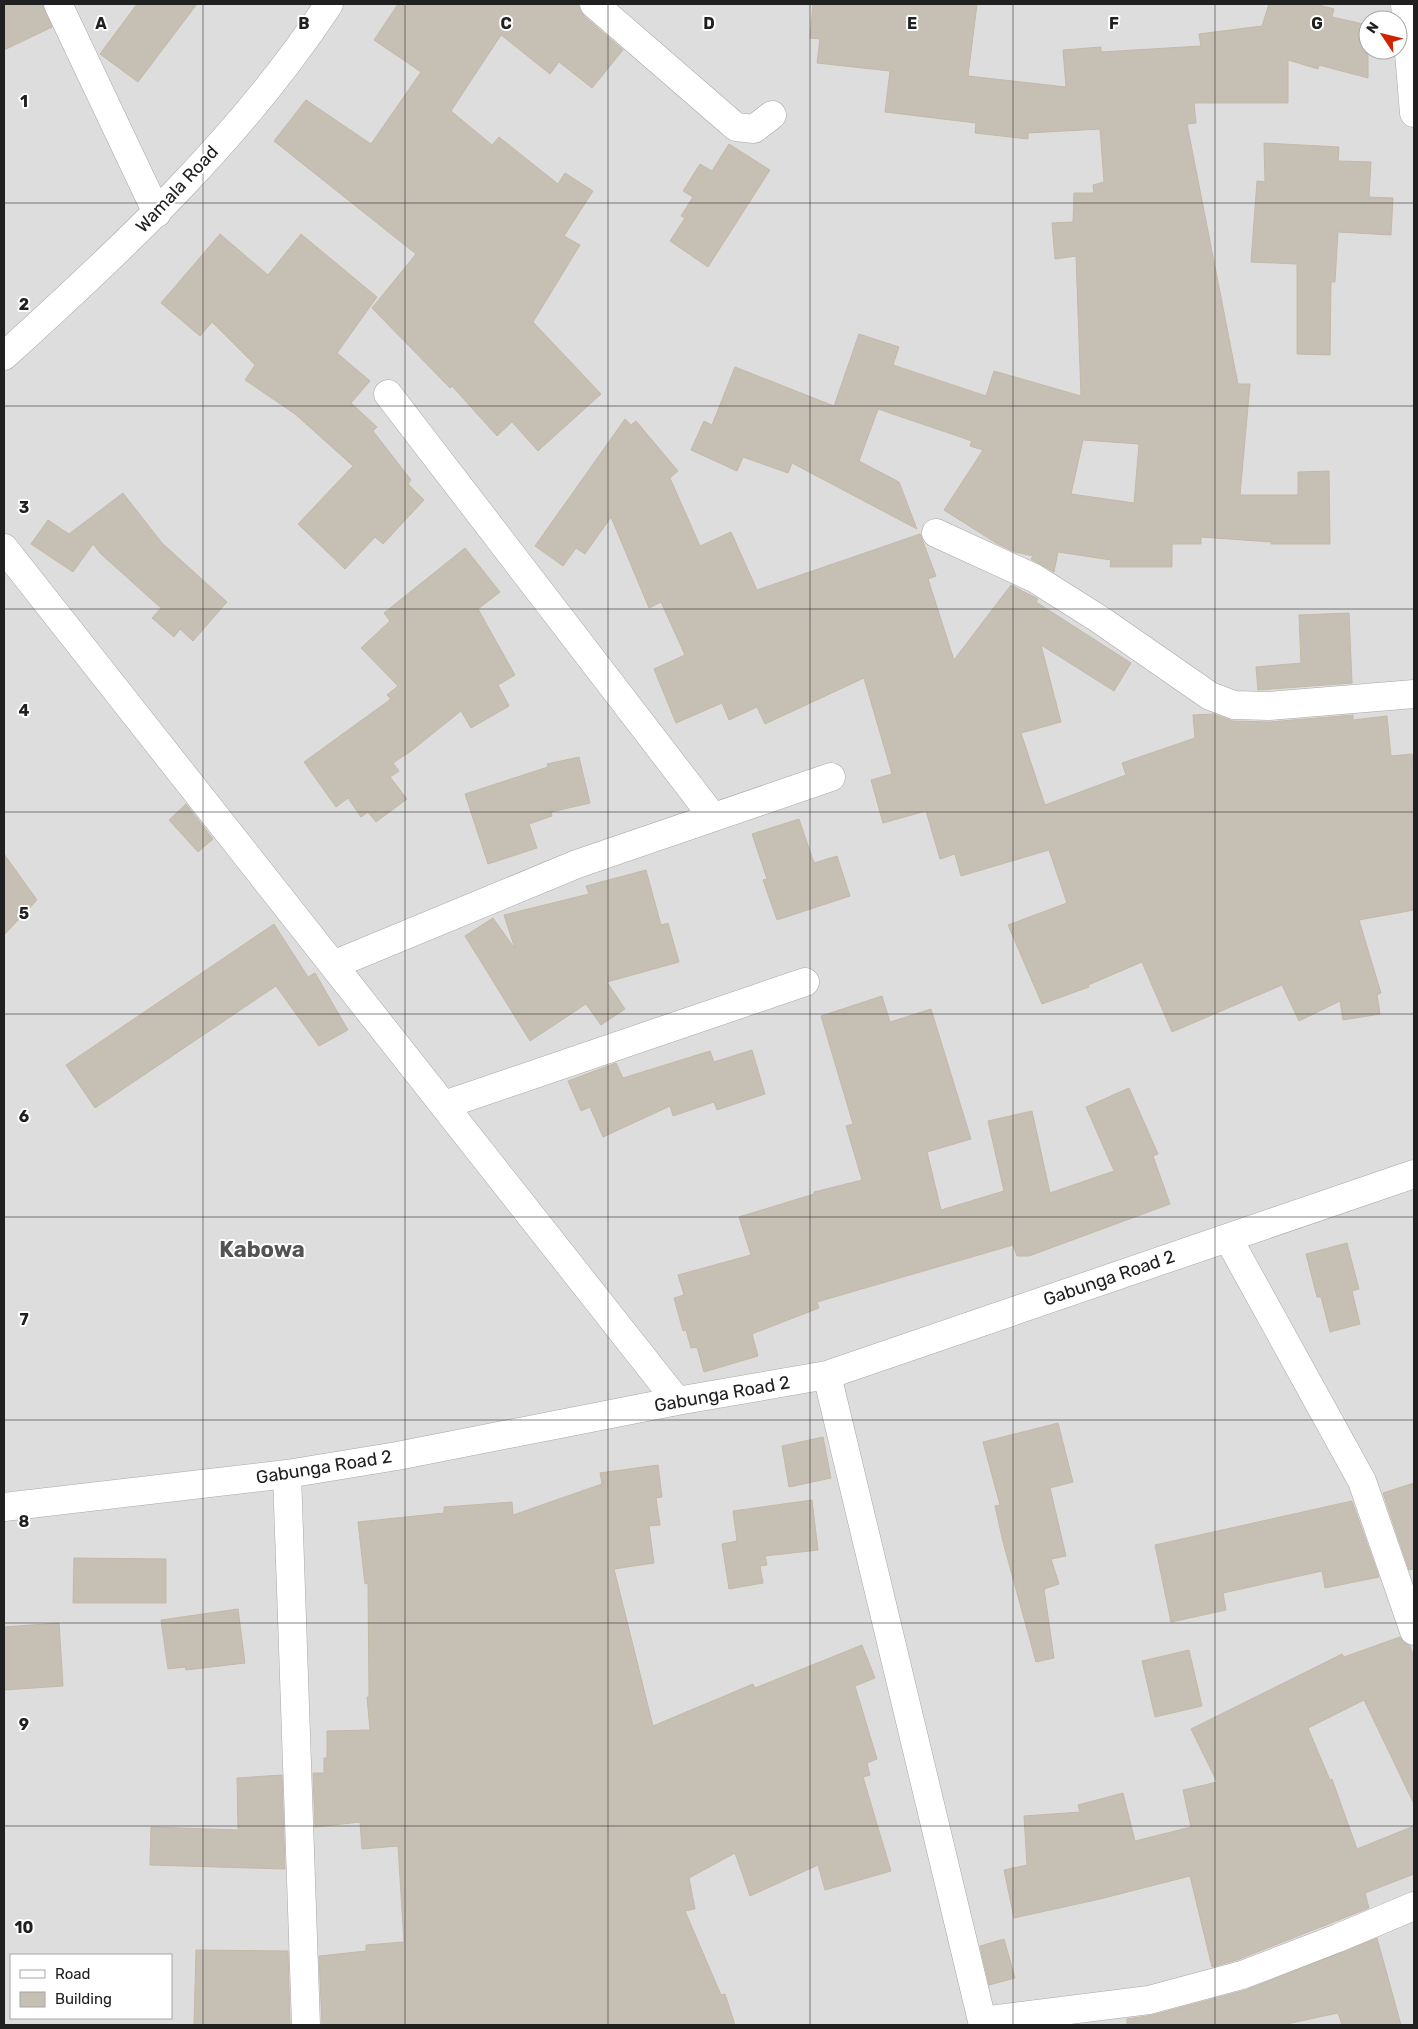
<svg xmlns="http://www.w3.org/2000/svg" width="1418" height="2029" font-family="Rubik,sans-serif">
<rect width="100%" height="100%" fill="#f1efe6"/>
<path fill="#dedddd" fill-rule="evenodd" d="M 4,4 L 1414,4 L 1414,2025 L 4,2025 ZM 1368,20 L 1398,20 L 1398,50 L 1368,50 ZM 11,1955 L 171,1955 L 171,2018 L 11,2018 Z"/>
<path fill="#c6bfb4" stroke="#c4b9a7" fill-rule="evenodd" d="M 4,4 L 43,4 L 52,27 L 4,50 Z
M 137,4 L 197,4 L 138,82 L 100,54 Z
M 398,4 L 578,4 L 584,16 L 623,50 L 592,88 L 559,62 L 550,74 L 501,35 L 451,111 L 492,145 L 499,137 L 558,184 L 565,173 L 593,191 L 564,236 L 580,245 L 533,322 L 601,394 L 538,451 L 512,422 L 497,436 L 452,386 L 450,388 L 372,308 L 416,254 L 274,141 L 306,100 L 371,144 L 421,72 L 374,40 Z
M 813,4 L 977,4 L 968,76 L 1066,87 L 1063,50 L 1101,47 L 1101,52 L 1201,46 L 1199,34 L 1262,26 L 1269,4 L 1315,4 L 1334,9 L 1332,17 L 1368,25 L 1368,78 L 1319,65 L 1318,69 L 1288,60 L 1288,103 L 1194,103 L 1196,123 L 1187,124 L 1238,384 L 1250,384 L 1240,495 L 1298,495 L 1298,472 L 1329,471 L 1330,544 L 1271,544 L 1271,542 L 1201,537 L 1201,544 L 1172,544 L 1172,567 L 1110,567 L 1111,560 L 1058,552 L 1054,572 L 1031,559 L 1033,556 L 1015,552 L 996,543 L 944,510 L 983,450 L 970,446 L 972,441 L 878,409 L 859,461 L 899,482 L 917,529 L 792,463 L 788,473 L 743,457 L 737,471 L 691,450 L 704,421 L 712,425 L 735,367 L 834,406 L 859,334 L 899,347 L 893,365 L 986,396 L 994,371 L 1081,396 L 1076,256 L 1055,259 L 1052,223 L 1073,222 L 1074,193 L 1094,193 L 1093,185 L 1104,182 L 1100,129 L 1028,133 L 1028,139 L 975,133 L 976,123 L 885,112 L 890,71 L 817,63 L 820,39 L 810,38 ZM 1083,440 L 1139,444 L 1134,503 L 1071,494 Z
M 1264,143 L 1339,147 L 1338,161 L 1371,162 L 1369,197 L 1393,198 L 1391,235 L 1338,232 L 1335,282 L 1331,282 L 1330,355 L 1297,354 L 1297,264 L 1251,262 L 1257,181 L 1265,182 Z
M 729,144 L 770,170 L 708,267 L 670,241 L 685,218 L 681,216 L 693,197 L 683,191 L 700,164 L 712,171 Z
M 220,234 L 268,275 L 301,234 L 377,297 L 337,353 L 370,381 L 351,403 L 377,427 L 373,431 L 411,480 L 408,484 L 424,500 L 383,544 L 375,537 L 345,569 L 298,524 L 353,466 L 295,414 L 245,380 L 255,365 L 212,322 L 200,336 L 161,303 Z
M 625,419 L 631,425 L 636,421 L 678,471 L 670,478 L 700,546 L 731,532 L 757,590 L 920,534 L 936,576 L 928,579 L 954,660 L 1011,585 L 1038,599 L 1036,602 L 1131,663 L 1114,691 L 1041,645 L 1061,722 L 1021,733 L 1045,805 L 1126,775 L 1122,763 L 1195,738 L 1193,715 L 1213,714 L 1233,721 L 1269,722 L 1353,715 L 1353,720 L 1387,716 L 1391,756 L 1412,754 L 1414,775 L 1414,910 L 1359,920 L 1381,993 L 1377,995 L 1380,1014 L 1343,1020 L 1340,1001 L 1299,1021 L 1282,985 L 1172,1032 L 1142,962 L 1088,985 L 1089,987 L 1042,1004 L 1008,925 L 1067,903 L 1049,850 L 961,876 L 955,854 L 940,859 L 926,811 L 883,823 L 871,780 L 892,774 L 864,678 L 765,724 L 757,707 L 729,720 L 722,703 L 676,723 L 654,669 L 685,655 L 661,602 L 649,608 L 611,517 L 585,554 L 576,548 L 563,566 L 535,546 Z
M 123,493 L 162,543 L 227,602 L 193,641 L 180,629 L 174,637 L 152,618 L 161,608 L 101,554 L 93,544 L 73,572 L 31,544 L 48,520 L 69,534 Z
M 465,548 L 500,592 L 478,609 L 515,675 L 498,685 L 509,706 L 471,728 L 461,711 L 411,751 L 393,763 L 399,771 L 390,777 L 407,799 L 376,822 L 368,812 L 361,817 L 348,798 L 336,807 L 304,762 L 391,699 L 387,695 L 398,686 L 361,648 L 390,621 L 384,613 Z
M 1349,613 L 1352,683 L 1258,690 L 1256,667 L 1301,663 L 1299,615 Z
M 579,757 L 590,803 L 551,812 L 552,816 L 529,824 L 537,848 L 488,864 L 465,794 L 548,767 L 547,764 Z
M 186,804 L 213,839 L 198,852 L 169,820 Z
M 799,819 L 814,863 L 837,856 L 850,896 L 777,920 L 763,880 L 767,879 L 752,834 Z
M 4,854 L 37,900 L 4,935 Z
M 646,870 L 661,925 L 668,923 L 679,962 L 607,982 L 625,1009 L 601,1025 L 586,1004 L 530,1041 L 465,936 L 493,918 L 515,949 L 504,915 L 589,894 L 586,886 Z
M 274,924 L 308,977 L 315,973 L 348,1030 L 319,1046 L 276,986 L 95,1108 L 66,1065 Z
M 882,996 L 890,1022 L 931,1009 L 971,1139 L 927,1152 L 941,1210 L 1004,1191 L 988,1121 L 1032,1111 L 1050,1193 L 1114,1171 L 1086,1107 L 1129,1088 L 1158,1154 L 1153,1156 L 1170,1204 L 1029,1256 L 1017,1256 L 1013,1245 L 817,1302 L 819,1308 L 752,1334 L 758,1356 L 704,1372 L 697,1347 L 691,1348 L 686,1330 L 683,1331 L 674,1298 L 684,1295 L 678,1275 L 751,1255 L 739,1217 L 814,1194 L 814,1192 L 862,1180 L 846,1126 L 853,1124 L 821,1016 Z
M 752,1050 L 765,1094 L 717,1110 L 714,1102 L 673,1116 L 670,1106 L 603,1137 L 590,1107 L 581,1111 L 568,1081 L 616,1063 L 623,1078 L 710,1051 L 714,1062 Z
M 1347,1243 L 1359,1289 L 1352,1291 L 1360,1324 L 1330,1332 L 1321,1297 L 1317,1297 L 1306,1254 Z
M 1058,1423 L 1073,1482 L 1050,1488 L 1066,1556 L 1051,1559 L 1059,1584 L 1044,1589 L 1054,1658 L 1036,1662 L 1003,1542 L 995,1506 L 1000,1505 L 983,1442 Z
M 823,1437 L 831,1478 L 789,1487 L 782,1446 Z
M 658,1465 L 662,1497 L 656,1498 L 660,1525 L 649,1526 L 654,1563 L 614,1569 L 653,1726 L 753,1684 L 755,1688 L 862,1645 L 875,1678 L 855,1686 L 877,1759 L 867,1763 L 870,1775 L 863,1777 L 891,1871 L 825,1890 L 818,1865 L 750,1896 L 735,1853 L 689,1878 L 695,1909 L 685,1911 L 721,1995 L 725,1994 L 735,2025 L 322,2025 L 319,1956 L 366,1951 L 366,1945 L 404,1942 L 398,1846 L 362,1849 L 360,1822 L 315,1827 L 313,1773 L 324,1773 L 324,1758 L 327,1758 L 327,1731 L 370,1730 L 367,1697 L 369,1697 L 368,1583 L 365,1584 L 358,1522 L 444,1513 L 444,1507 L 512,1502 L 513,1515 L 602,1484 L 600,1473 Z
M 1414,1483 L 1414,1569 L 1409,1570 L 1383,1493 Z
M 812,1500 L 818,1550 L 765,1556 L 767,1565 L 760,1566 L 763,1583 L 729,1589 L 722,1544 L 737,1541 L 733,1511 Z
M 1352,1501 L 1379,1577 L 1325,1588 L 1322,1571 L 1223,1593 L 1226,1610 L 1171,1622 L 1155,1545 Z
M 74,1558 L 166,1559 L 166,1603 L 73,1603 Z
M 238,1609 L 245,1663 L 186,1670 L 185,1667 L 168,1669 L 161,1620 Z
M 59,1623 L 63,1686 L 4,1690 L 4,1627 Z
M 1400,1637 L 1403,1642 L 1410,1646 L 1414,1659 L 1414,1804 L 1364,1700 L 1308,1728 L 1330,1780 L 1332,1779 L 1357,1849 L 1414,1826 L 1414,1874 L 1365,1893 L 1369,1908 L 1237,1960 L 1212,1967 L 1190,1876 L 1100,1899 L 1014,1918 L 1004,1870 L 1027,1865 L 1024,1816 L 1080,1812 L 1078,1805 L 1123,1793 L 1135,1841 L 1191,1827 L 1183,1790 L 1217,1782 L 1191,1729 L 1342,1654 L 1344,1657 Z
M 1189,1650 L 1202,1706 L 1155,1717 L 1142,1661 Z
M 282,1775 L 285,1869 L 150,1865 L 151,1827 L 238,1830 L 237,1778 Z
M 1377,1938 L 1401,2025 L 1342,2025 L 1338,2013 L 1282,2025 L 1127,2025 L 1127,2019 L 1153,2015 L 1246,1990 Z
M 1004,1939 L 1015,1978 L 989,1985 L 980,1946 Z
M 196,1950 L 288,1951 L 290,2025 L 194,2025 Z"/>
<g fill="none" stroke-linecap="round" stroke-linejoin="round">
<defs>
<path id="minor" d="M 58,4 L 157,213
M 594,4 L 736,127 L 754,129 L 772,115
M 1405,4 L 1414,113
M 4,356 C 122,249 241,138 329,4
M 388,394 L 713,817
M 936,533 L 1034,578 L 1099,619 L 1210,696 L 1234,705 L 1269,706 L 1414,694
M 4,548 L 677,1401
M 333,965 L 577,864 L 831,777
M 444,1105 L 805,982
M 1228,1238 L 1362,1481 L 1414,1631
M 827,1375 L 983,2025
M 287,1474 L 306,2025
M 4,1507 L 287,1474 L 397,1456 L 677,1401 L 827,1375 L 1414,1174
M 982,2021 L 1149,2000 L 1242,1975 L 1338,1938 L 1414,1906"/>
</defs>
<use href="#minor" stroke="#a7a7a7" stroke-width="29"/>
<use href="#minor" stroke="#fff" stroke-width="28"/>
</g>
<path fill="none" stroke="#202020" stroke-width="1" stroke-opacity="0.55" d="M 203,4 L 203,2025M 405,4 L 405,2025M 608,4 L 608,2025M 810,4 L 810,2025M 1013,4 L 1013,2025M 1215,4 L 1215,2025M 4,203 L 1414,203M 4,406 L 1414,406M 4,609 L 1414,609M 4,812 L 1414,812M 4,1014 L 1414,1014M 4,1217 L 1414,1217M 4,1420 L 1414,1420M 4,1623 L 1414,1623M 4,1826 L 1414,1826"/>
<g text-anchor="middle" stroke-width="4" stroke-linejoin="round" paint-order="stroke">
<g font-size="18" fill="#202020" stroke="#fff">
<text transform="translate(177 189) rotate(-47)" y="6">Wamala Road</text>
<text transform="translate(1109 1278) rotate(-19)" y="6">Gabunga Road 2</text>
<text transform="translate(722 1394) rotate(-10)" y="6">Gabunga Road 2</text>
<text transform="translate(324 1467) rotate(-9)" y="6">Gabunga Road 2</text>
</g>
<g font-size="22" font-weight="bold" fill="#535353" stroke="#fff">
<text x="262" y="1257">Kabowa</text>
</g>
</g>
<g font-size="16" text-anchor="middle" font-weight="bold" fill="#202020" stroke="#fff" stroke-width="4" stroke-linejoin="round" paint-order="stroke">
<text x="101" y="29">A</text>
<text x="304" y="29">B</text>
<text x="506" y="29">C</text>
<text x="709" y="29">D</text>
<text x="912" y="29">E</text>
<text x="1114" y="29">F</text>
<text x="1317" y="29">G</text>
<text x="24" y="107">1</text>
<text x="24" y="310">2</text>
<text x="24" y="513">3</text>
<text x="24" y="716">4</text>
<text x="24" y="919">5</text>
<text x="24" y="1122">6</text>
<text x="24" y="1325">7</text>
<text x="24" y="1527">8</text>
<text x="24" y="1730">9</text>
<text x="24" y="1933">10</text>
</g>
<rect width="1418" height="2029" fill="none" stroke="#202020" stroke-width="10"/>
<rect x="10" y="1954" width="162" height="65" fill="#ffffff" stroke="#a6a6a6"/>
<rect x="20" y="1970" width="25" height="8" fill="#ffffff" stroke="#a6a6a6"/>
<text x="55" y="1979" font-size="15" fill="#202020">Road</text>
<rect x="20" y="1992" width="25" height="15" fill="#c6bfb4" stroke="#a6a6a6"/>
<text x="55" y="2004" font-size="15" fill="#202020">Building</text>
<g transform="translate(1383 35) rotate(305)"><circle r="24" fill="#ffffff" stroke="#a6a6a6"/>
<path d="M0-4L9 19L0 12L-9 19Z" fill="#d02400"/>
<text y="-8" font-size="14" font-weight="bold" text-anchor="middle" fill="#202020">N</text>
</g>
</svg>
